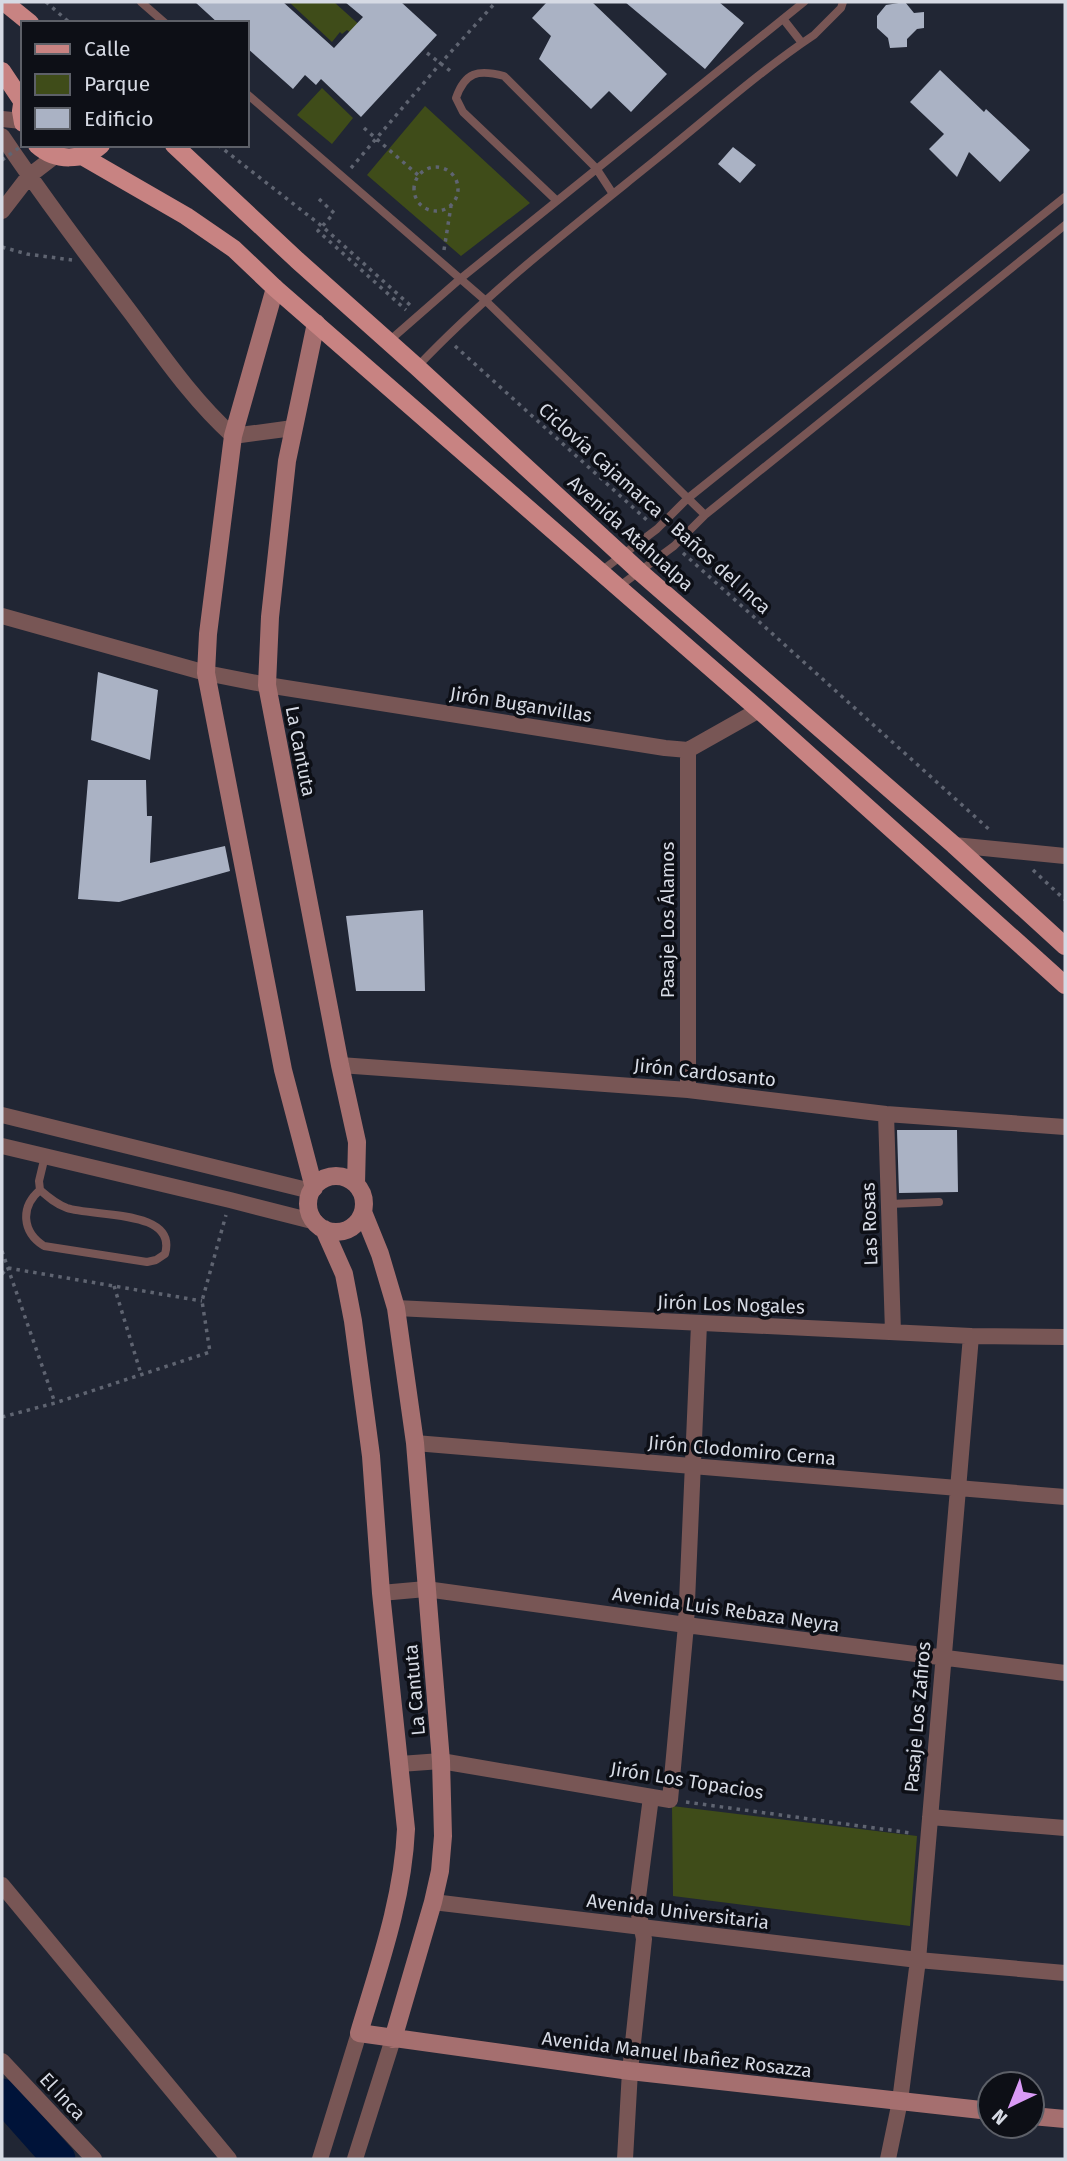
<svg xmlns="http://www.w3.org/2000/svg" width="1067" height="2161" font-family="'Fira Sans',sans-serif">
<rect width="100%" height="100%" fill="#212634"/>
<path fill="#3f4c19" d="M 289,2 L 334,2 L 364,29 L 356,37 L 347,30 L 342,34 L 340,32 L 332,42 Z
M 322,88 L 353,118 L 332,144 L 297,115 Z
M 425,106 L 530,203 L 461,256 L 367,175 Z
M 672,1806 L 917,1836 L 910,1926 L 673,1896 Z"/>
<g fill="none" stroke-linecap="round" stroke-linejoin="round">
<path stroke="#001339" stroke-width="33" d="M 2,2095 L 59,2159"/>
</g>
<path fill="#aab2c4" d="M 195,2 L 283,2 L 334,48 L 363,17 L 345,2 L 401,2 L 437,35 L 361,117 L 321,79 L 316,85 L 305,75 L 293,89 L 247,48 L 247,23 L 218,23 Z
M 547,2 L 592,2 L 667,74 L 631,112 L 609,91 L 591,109 L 539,59 L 551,36 L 532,18 Z
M 625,2 L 719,2 L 744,23 L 705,69 Z
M 905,2 L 914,13 L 924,12 L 924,28 L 917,29 L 907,39 L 907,47 L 890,48 L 888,38 L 877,28 L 877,16 L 886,5 Z
M 940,70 L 984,112 L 986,109 L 1030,150 L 1000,182 L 969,152 L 957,177 L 929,149 L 944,134 L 910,102 Z
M 733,147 L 756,165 L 740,183 L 718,164 Z
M 98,672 L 158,690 L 150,760 L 91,740 Z
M 88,780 L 146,780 L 147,816 L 152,816 L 150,863 L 225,846 L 230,871 L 119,902 L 78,899 Z
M 423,910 L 425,991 L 356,991 L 346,916 Z
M 897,1130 L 957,1130 L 958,1192 L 899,1193 Z"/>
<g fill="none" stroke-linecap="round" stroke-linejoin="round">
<path stroke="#5f6471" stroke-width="3.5" stroke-dasharray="3.5 5" stroke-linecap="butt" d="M 46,2 L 70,23
M 427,53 L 453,73
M 364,128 L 418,175
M 218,145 L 323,227 L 411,306
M414 189a22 22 0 1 1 44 0a22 22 0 1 1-44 0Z
M 351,168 L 440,64 L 496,2
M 319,199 L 334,213 L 318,231 L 406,310
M 2,247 L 27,254 L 72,260
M 444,250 L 451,206
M 455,346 L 649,522
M 683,553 L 992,832
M 1033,870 L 1065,900
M 2,1251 L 55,1403
M 2,1274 L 8,1268 L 202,1301
M 114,1286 L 141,1374
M 2,1417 L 55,1403 L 210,1352 L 202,1301 L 226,1215
M 686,1802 L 911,1833"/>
<path stroke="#785655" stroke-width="8" d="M 141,2 L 165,23
M 784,20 L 802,43
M 247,94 L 486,301 L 705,515
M 557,201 L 463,112 L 456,98 C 465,72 478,69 504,76 L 596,168 L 613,194
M 389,341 L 460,279 L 804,2
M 417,367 C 490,290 576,224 659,157 C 710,116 760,71 814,35 L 841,8 L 843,2
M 600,572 L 657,529 L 687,499 L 1065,197
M 617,588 L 674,546 L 705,515 L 1065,225
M 40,1190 C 20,1207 22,1232 44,1246 L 147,1262 L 156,1260 L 165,1254 C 178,1209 94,1217 67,1208 C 56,1204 48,1197 40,1190 L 39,1181 L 45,1156
M 889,1204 L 939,1202"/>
<path stroke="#785655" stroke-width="16" d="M 2,119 L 22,121
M 2,136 C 43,197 87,255 131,313 C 163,356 193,400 233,436 L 293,428
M 2,211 L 29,176 L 55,156
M 2,616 L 206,673 L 267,685 L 665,748 L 688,750 L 759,710
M 688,750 L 688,1090
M 954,845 L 1065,856
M 340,1065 L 688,1090 L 886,1114 L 1065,1127
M 886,1114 L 893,1332
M 2,1115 L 311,1191
M 2,1146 L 230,1200 L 316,1222
M 396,1308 L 971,1336 L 1065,1337
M 415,1443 L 1065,1497
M 381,1593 L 426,1589 L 686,1625 L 1065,1673
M 400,1764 L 441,1761 L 670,1800 L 686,1625 L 699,1324
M 930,1817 L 1065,1828
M 2,1885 L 229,2159
M 433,1902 L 918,1960 L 1065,1973
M 2,2061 L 94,2159
M 320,2159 L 359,2033
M 355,2159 L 393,2039
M 625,2159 L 630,2071 L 644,1939 L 637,1905 L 651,1797
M 888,2159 L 900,2101 L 918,1960 L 971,1336"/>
<path stroke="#a56f6f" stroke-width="18" d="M 275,288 L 233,436 L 208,634 L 206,673 L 283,1070 L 314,1188
M 316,323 L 287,461 L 270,617 L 267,685 L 340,1065 L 357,1142 L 356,1184
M308 1204a28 28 0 1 1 56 0a28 28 0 1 1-56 0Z
M 363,1212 L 380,1254 L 396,1308 L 415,1443 L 441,1761 L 443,1836 L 440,1871 L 433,1902 L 393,2039
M 324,1229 L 344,1274 L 353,1321 L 371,1456 L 381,1593 L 406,1829 C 403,1899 379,1966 359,2033 L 630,2071 L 990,2111
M 1032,2116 L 1065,2119"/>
<path stroke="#c88382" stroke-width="18" d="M 4,2 L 30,23
M 2,71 L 22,101
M 23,97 L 21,111 L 23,123
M 37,145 C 56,162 83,161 101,145
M 174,145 L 297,260 L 417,367 L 640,572 L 954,845 L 1065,946
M 82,156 L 186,216 L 234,249 L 275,288 L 759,710 L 1065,985"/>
<path stroke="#5f6471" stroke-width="3.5" stroke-dasharray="3.5 5" stroke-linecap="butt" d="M 2,160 L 23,145"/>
</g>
<g text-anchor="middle" stroke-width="7" stroke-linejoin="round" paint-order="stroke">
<g font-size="19" fill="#d6dae4" stroke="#0d0f16">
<text transform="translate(655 508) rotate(42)" y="7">Ciclovía Cajamarca - Baños del Inca</text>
<text transform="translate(631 533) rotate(42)" y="7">Avenida Atahualpa</text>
<text transform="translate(521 704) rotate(9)" y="7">Jirón Buganvillas</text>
<text transform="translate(301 751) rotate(79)" y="7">La Cantuta</text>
<text transform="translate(667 920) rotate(-90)" y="7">Pasaje Los Álamos</text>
<text transform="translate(705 1072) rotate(6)" y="7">Jirón Cardosanto</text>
<text transform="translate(869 1224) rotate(-92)" y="7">Las Rosas</text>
<text transform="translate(731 1304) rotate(2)" y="7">Jirón Los Nogales</text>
<text transform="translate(742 1450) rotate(5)" y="7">Jirón Clodomiro Cerna</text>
<text transform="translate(726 1609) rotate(8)" y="7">Avenida Luis Rebaza Neyra</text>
<text transform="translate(414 1690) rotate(-95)" y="7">La Cantuta</text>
<text transform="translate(917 1717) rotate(-85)" y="7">Pasaje Los Zafiros</text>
<text transform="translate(687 1780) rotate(9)" y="7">Jirón Los Topacios</text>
<text transform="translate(678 1911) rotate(7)" y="7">Avenida Universitaria</text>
<text transform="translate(677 2054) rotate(7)" y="7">Avenida Manuel Ibañez Rosazza</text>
<text transform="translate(63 2096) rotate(47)" y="7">El Inca</text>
</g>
</g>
<rect width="1067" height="2161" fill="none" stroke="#d6dae4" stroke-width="7"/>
<rect x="21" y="21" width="228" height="126" fill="#0d0f16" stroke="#5d6068" stroke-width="2"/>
<rect x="35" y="44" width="35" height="10" fill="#c88382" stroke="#5d6068" stroke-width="2"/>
<text x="84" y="56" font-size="21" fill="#d6dae4">Calle</text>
<rect x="35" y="74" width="35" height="21" fill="#3f4c19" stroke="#5d6068" stroke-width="2"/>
<text x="84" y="91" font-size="21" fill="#d6dae4">Parque</text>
<rect x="35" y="108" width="35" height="21" fill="#aab2c4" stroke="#5d6068" stroke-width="2"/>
<text x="84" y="126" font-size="21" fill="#d6dae4">Edificio</text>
<g transform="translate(1011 2105) rotate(223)"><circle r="33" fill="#0d0f16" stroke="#5d6068" stroke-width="2"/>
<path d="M0-5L12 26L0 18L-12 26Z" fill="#da9af6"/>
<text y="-10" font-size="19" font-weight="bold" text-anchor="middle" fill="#d6dae4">N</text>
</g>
</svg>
